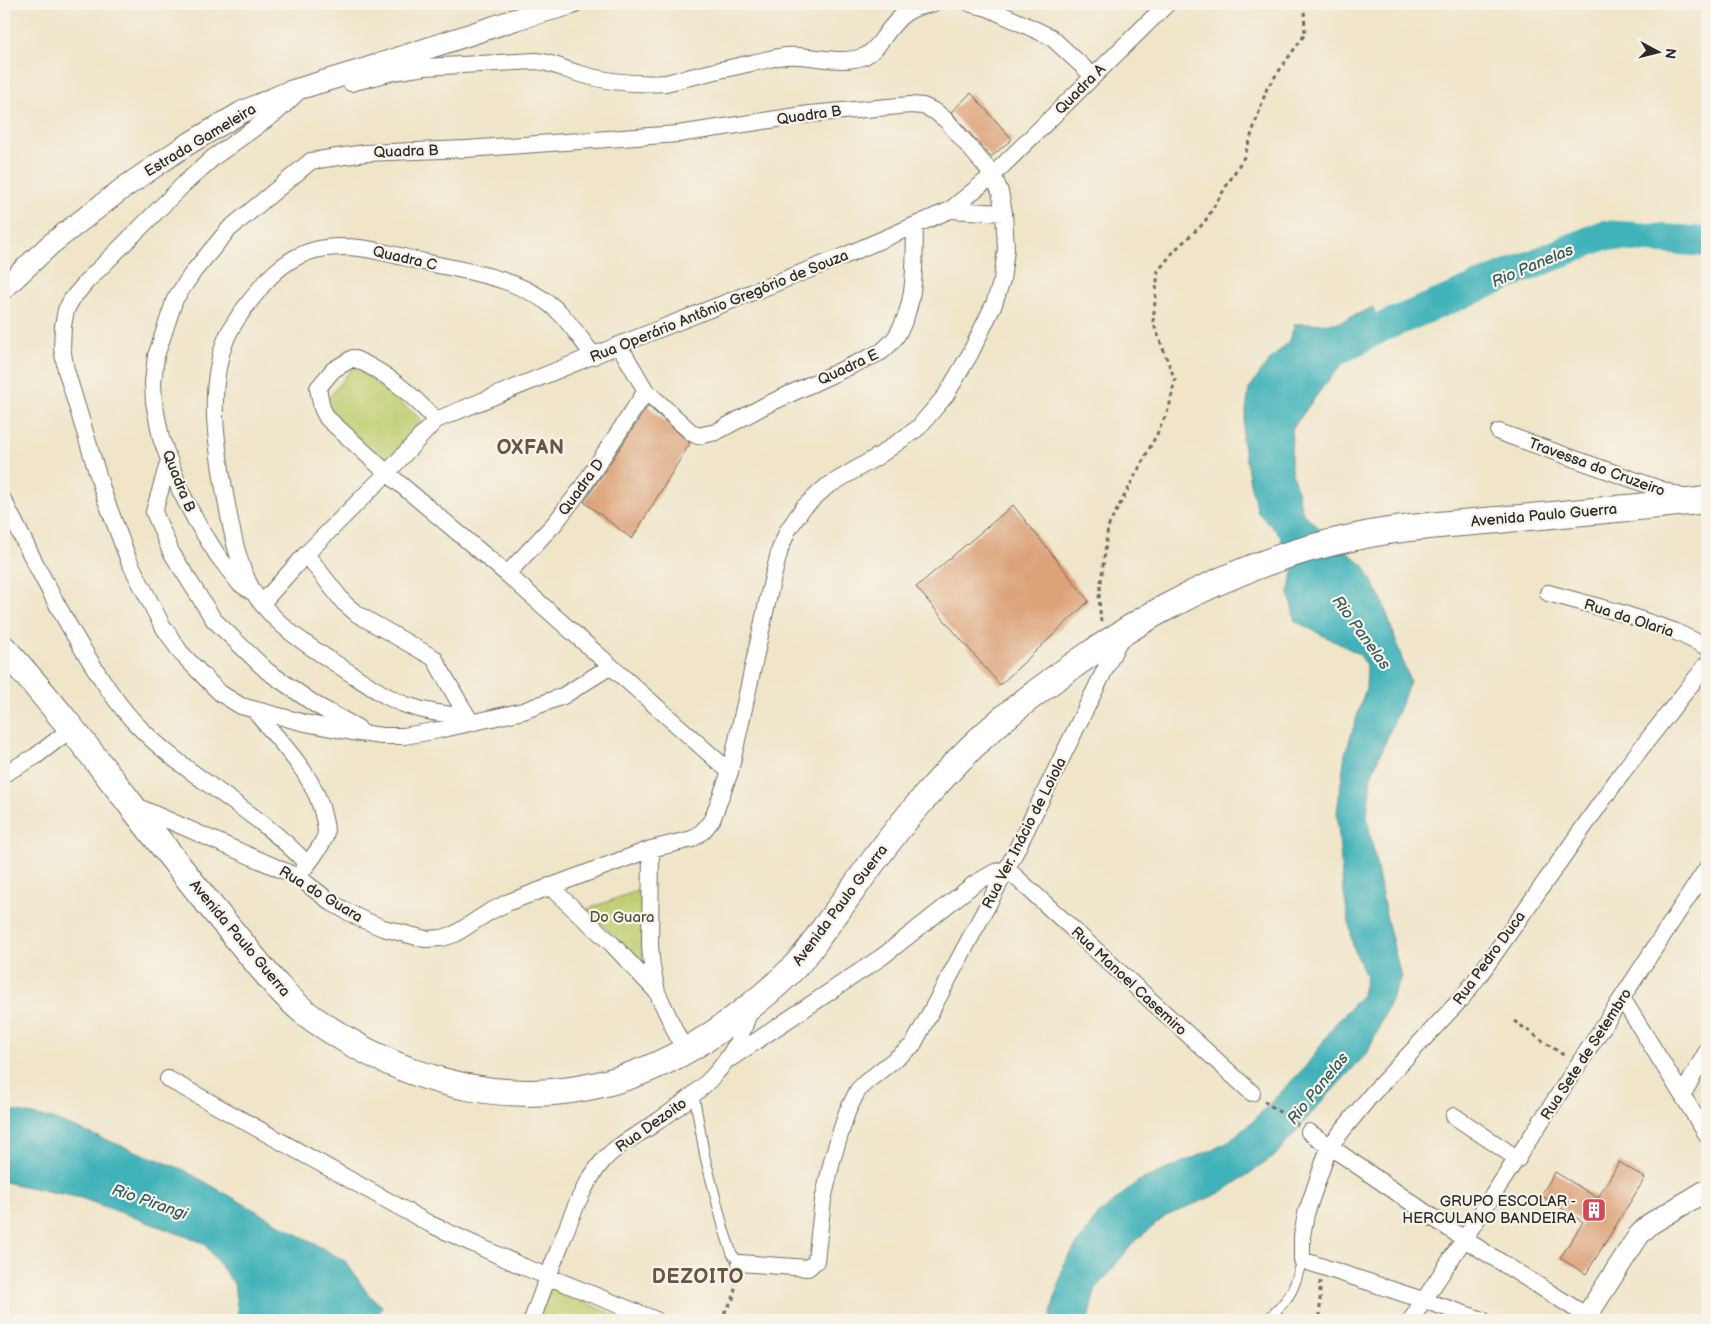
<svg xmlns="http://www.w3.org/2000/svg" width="1711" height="1324" font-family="'Balsamiq Sans',sans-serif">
<rect width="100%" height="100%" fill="#f7f3e8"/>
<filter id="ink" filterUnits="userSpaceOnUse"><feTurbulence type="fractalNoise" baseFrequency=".02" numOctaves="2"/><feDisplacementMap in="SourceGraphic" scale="10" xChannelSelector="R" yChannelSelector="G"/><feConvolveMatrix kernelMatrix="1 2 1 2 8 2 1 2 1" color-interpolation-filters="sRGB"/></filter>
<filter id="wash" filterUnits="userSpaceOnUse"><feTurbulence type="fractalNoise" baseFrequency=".0096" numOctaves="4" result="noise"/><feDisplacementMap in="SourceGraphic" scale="20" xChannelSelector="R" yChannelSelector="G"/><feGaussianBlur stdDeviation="1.12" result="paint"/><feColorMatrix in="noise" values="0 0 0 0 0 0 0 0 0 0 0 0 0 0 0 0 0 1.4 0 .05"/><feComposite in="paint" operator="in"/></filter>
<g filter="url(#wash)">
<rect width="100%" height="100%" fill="#f0e5c9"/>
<path fill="#c0cd6f" stroke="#767c4d" d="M 354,366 L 422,420 L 386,463 L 323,405 Z
M 642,889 L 643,961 L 585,910 Z
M 551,1288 L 626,1320 L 537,1320 Z"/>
<path fill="#41b2b9" stroke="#366e72" d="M 1373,307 L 1384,342 L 1345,361 L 1322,388 L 1292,429 L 1291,468 L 1303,514 L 1364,566 L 1382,600 L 1410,682 L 1371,777 L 1367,817 L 1386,915 L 1401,977 L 1368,1052 L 1325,1098 L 1274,1157 L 1220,1193 L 1166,1216 L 1135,1241 L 1095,1290 L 1088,1320 L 1049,1320 L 1064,1263 L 1098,1215 L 1137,1182 L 1225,1144 L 1253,1121 L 1306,1066 L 1336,1023 L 1362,995 L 1366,977 L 1353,946 L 1343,888 L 1337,812 L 1345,754 L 1366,688 L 1367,665 L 1359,654 L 1295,621 L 1289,593 L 1294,568 L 1279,534 L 1258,513 L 1250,483 L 1242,438 L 1249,389 L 1268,362 L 1288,342 L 1295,324 L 1338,323 Z
M 4,1109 L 52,1119 L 182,1169 L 345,1261 L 369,1295 L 382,1306 L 376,1320 L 239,1320 L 234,1284 L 204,1243 L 81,1198 L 4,1182 Z"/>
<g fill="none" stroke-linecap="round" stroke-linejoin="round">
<path stroke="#41b2b9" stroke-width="30" d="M 1344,347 L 1380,328 L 1604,235 L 1707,242"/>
</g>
<g id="blocks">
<path fill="#dca278" d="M 971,93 L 1012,139 L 991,157 L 951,112 Z
M 648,406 L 690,443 L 632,539 L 584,502 Z
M 1013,505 L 1089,601 L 1000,685 L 916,587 Z
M 1619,1162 L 1645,1178 L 1586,1274 L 1560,1258 L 1583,1222 L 1541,1195 L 1555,1172 L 1598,1198 Z"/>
</g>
</g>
<g filter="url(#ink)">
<use href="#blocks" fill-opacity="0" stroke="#706c62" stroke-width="1"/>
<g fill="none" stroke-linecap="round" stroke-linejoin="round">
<defs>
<path id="service" d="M 694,1095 L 705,1157 L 724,1230 L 732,1254 L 740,1263
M 1267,1320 C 1290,1298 1294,1292 1302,1260"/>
<path id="minor" d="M 971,4 L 988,8 L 1051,37 L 1093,76
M 351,83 L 393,72 L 425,67 L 536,61 C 551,62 563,69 577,73 C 606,82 636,85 666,83 C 695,76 723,69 752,63 C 763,61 774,57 786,56 C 811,54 841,66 865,56 C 875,51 880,42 886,34 C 900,15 909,7 932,4
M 296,94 L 277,112 L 214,157 L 185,183 L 87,281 L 72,299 L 66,310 L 63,326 L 62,348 L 66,370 L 104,495 L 129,561 L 162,625 L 181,653 L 220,693 L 241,706 L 305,723 L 352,732 L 382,736 L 404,736 L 439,730 L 523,711 L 563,696 L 611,666
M 950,210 L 1004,213
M 619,345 L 646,391 L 692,433 L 698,436 L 716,432 L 766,405 L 881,352 C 887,347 893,342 897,335 C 917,303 914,263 915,226
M 436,420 C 410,393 388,373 353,358 L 333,370 L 318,388 L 322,408 L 327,418 L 387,473 L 507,574 L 730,772
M 1499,432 L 1685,498
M 169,460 L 154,512 L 171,552 L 214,620 L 267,671 L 316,705 L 358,728
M 4,501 C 29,551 53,600 82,648 C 99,675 115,702 137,725 C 188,778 257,810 307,864
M 306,554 L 344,603 L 357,614 L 434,658 L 460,704 L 471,722
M 507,574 L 555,523 L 579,492 L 646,391
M 1548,593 L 1621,613 L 1674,631 L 1707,647
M 262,603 L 306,554 L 387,473 L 436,420 L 619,345 L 844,256 L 950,210 L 993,175 L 1167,4
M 254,710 C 281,744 316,775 324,819 C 326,826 327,835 323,841 C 318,852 308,863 301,873
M 467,716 C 446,715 426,712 406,705 C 384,697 364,682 344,669 C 312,648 278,628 256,596 C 238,568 232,532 226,500 C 217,448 206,390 226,339 C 234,321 246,306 258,291 C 272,272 292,256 315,250 C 352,241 389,254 424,262 C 470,272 522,278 558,311 C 571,324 582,341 594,356
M 4,774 L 36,756 L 71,729
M 136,806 L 298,877 L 332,903 L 359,918 L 383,928 L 425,939 L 442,938 L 455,934 L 489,912 L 509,902 L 651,849 L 692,839 L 703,831 L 712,820 L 730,772 L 771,585 L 780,549 L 788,530 L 803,508 L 826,487 L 880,455 L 918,428 L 946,395 L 970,354 L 994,304 L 1002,280 L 1006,249 L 1004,213 L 1000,192 L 993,175 L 947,121 L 936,112 L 923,106 L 910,105 L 810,114 L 678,134 L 466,149 L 365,153 L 311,161 L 228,230 L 194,271 L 175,299 L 156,356 L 153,383 L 154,402 L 161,438 L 180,490 L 196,521 L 218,556 L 239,583 L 255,594
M 651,849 L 650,946 L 652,967 L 657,992 L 685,1052
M 1007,869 L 1252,1093
M 549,886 L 612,944 L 656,991
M 1622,998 L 1707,1135
M 731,1058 L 883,956 L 974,884 L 995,872 L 1007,869
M 168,1079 L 430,1224 L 524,1267 L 656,1320
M 1683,1094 L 1707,1051
M 1454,1116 L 1518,1159
M 1309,1132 L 1464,1239 L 1587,1316
M 740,1263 L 808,1268 L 816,1261 L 823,1200 L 833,1157 L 847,1112 L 858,1090 L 866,1082 L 913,1045 L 1007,869 L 1121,637
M 532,1320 C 541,1295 550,1270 560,1246 C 571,1217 582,1186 602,1162 C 614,1147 632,1138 648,1128 C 695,1096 737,1066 750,1007
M 1411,1320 L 1707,868
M 1483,1320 L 1302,1260 L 1302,1236 L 1306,1214 L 1329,1147 L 1372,1094 L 1461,999 L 1481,973 L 1621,774 L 1707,664"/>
<path id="tertiary" d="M 4,288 L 51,244 L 122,189 L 183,147 L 242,112 L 288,92 L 368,68 L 520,18 L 571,4
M 1584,1320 L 1639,1235 L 1650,1224 L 1707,1190"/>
<path id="primary" d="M 4,649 C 82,735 148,831 222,920 C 250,952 280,996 315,1020 C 456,1117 607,1120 743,1012 C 765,995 787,977 805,955 C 812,947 817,938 823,930 C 855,888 884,843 919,804 C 937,783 956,762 977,742 C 1012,709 1053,679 1093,652 C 1116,637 1140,621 1165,608 C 1224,576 1286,552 1351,538 C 1403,526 1456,524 1508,519 C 1574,513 1641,507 1707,500"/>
</defs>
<use href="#service" stroke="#706c62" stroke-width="11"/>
<use href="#minor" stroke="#706c62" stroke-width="18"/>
<use href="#tertiary" stroke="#706c62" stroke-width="23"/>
<use href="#primary" stroke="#706c62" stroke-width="28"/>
<path stroke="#706c62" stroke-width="3" stroke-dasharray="4 4" stroke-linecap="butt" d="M 1101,622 L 1099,598 L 1108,527 L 1157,434 L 1169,408 L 1175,380 L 1153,322 L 1158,271 L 1175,250 L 1204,223 L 1244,157 L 1267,88 L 1305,34 L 1304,4
M 1514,1021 L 1565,1056
M 1264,1101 L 1298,1125
M 1320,1281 L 1320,1320
M 720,1320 L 733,1299 L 737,1278"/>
<use href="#service" stroke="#fff" stroke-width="9"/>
<use href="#minor" stroke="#fff" stroke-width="16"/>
<use href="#tertiary" stroke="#fff" stroke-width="21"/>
<use href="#primary" stroke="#fff" stroke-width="26"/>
</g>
</g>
<defs>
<symbol id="building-square" viewBox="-11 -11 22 22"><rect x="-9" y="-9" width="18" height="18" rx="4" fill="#d1495b" stroke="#f7f3e8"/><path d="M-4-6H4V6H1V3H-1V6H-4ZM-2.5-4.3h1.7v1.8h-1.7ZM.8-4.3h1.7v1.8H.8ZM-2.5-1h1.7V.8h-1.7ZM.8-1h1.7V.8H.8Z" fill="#fff"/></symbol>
</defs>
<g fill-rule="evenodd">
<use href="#building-square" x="1580" y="1196" width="28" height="28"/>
</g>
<g text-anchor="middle" stroke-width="4.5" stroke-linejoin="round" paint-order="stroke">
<g font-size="15" fill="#2b2b2b" stroke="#f7f3e8">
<text transform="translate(1080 89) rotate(-45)" y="5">Quadra A</text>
<text transform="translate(809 115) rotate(-8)" y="5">Quadra B</text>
<text transform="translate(200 140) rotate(-31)" y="5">Estrada Gameleira</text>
<text transform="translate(406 151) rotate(-2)" y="5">Quadra B</text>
<text transform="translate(405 258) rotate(13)" y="5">Quadra C</text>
<text transform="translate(719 306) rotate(-22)" y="5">Rua Operário Antônio Gregório de Souza</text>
<text transform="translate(848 367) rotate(-25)" y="5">Quadra E</text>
<text transform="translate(1597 467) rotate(20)" y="5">Travessa do Cruzeiro</text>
<text transform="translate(179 481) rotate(68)" y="5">Quadra B</text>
<text transform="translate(581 487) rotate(-54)" y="5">Quadra D</text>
<text transform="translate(1544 515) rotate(-5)" y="5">Avenida Paulo Guerra</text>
<text transform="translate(1629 618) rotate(18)" y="5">Rua da Olaria</text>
<text transform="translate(1024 833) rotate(-63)" y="5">Rua Ver. Inácio de Loiola</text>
<text transform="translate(321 894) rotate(31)" y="5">Rua do Guara</text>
<text transform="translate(840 905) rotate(-53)" y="5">Avenida Paulo Guerra</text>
<text transform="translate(240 938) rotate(50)" y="5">Avenida Paulo Guerra</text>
<text transform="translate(1489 958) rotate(-54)" y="5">Rua Pedro Duca</text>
<text transform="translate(1129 981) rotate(43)" y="5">Rua Manoel Casemiro</text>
<text transform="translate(1586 1054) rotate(-57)" y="5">Rua Sete de Setembro</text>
<text transform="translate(651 1125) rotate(-35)" y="5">Rua Dezoito</text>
</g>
<g font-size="15" fill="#50543c" stroke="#f7f3e8">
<text x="622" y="922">Do Guara</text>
</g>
<g font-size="15" fill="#2b2b2b" stroke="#f7f3e8" text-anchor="end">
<text x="1576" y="1206">GRUPO ESCOLAR -<tspan x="1576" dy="17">HERCULANO BANDEIRA</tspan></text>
</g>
<g font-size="16" font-style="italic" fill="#335a5d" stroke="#f7f3e8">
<text transform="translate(1532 265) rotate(-23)" y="6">Rio Panelas</text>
<text transform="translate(1362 632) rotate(54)" y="6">Rio Panelas</text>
<text transform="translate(1317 1088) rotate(-51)" y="6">Rio Panelas</text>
<text transform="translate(150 1201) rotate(19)" y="6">Rio Pirangi</text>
</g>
<g font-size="20" font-weight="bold" letter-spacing="1" fill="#695546" stroke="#f7f3e8">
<text x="531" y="454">OXFAN</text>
<text x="698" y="1283">DEZOITO</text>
</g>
</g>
<rect width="1711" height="1324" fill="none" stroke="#f7f3e8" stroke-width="20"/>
<g transform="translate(1658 52) rotate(97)" stroke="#f7f3e8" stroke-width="4" paint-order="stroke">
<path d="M0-4L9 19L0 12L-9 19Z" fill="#2b2b2b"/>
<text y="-8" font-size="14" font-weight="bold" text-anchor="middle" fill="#2b2b2b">N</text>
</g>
</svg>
